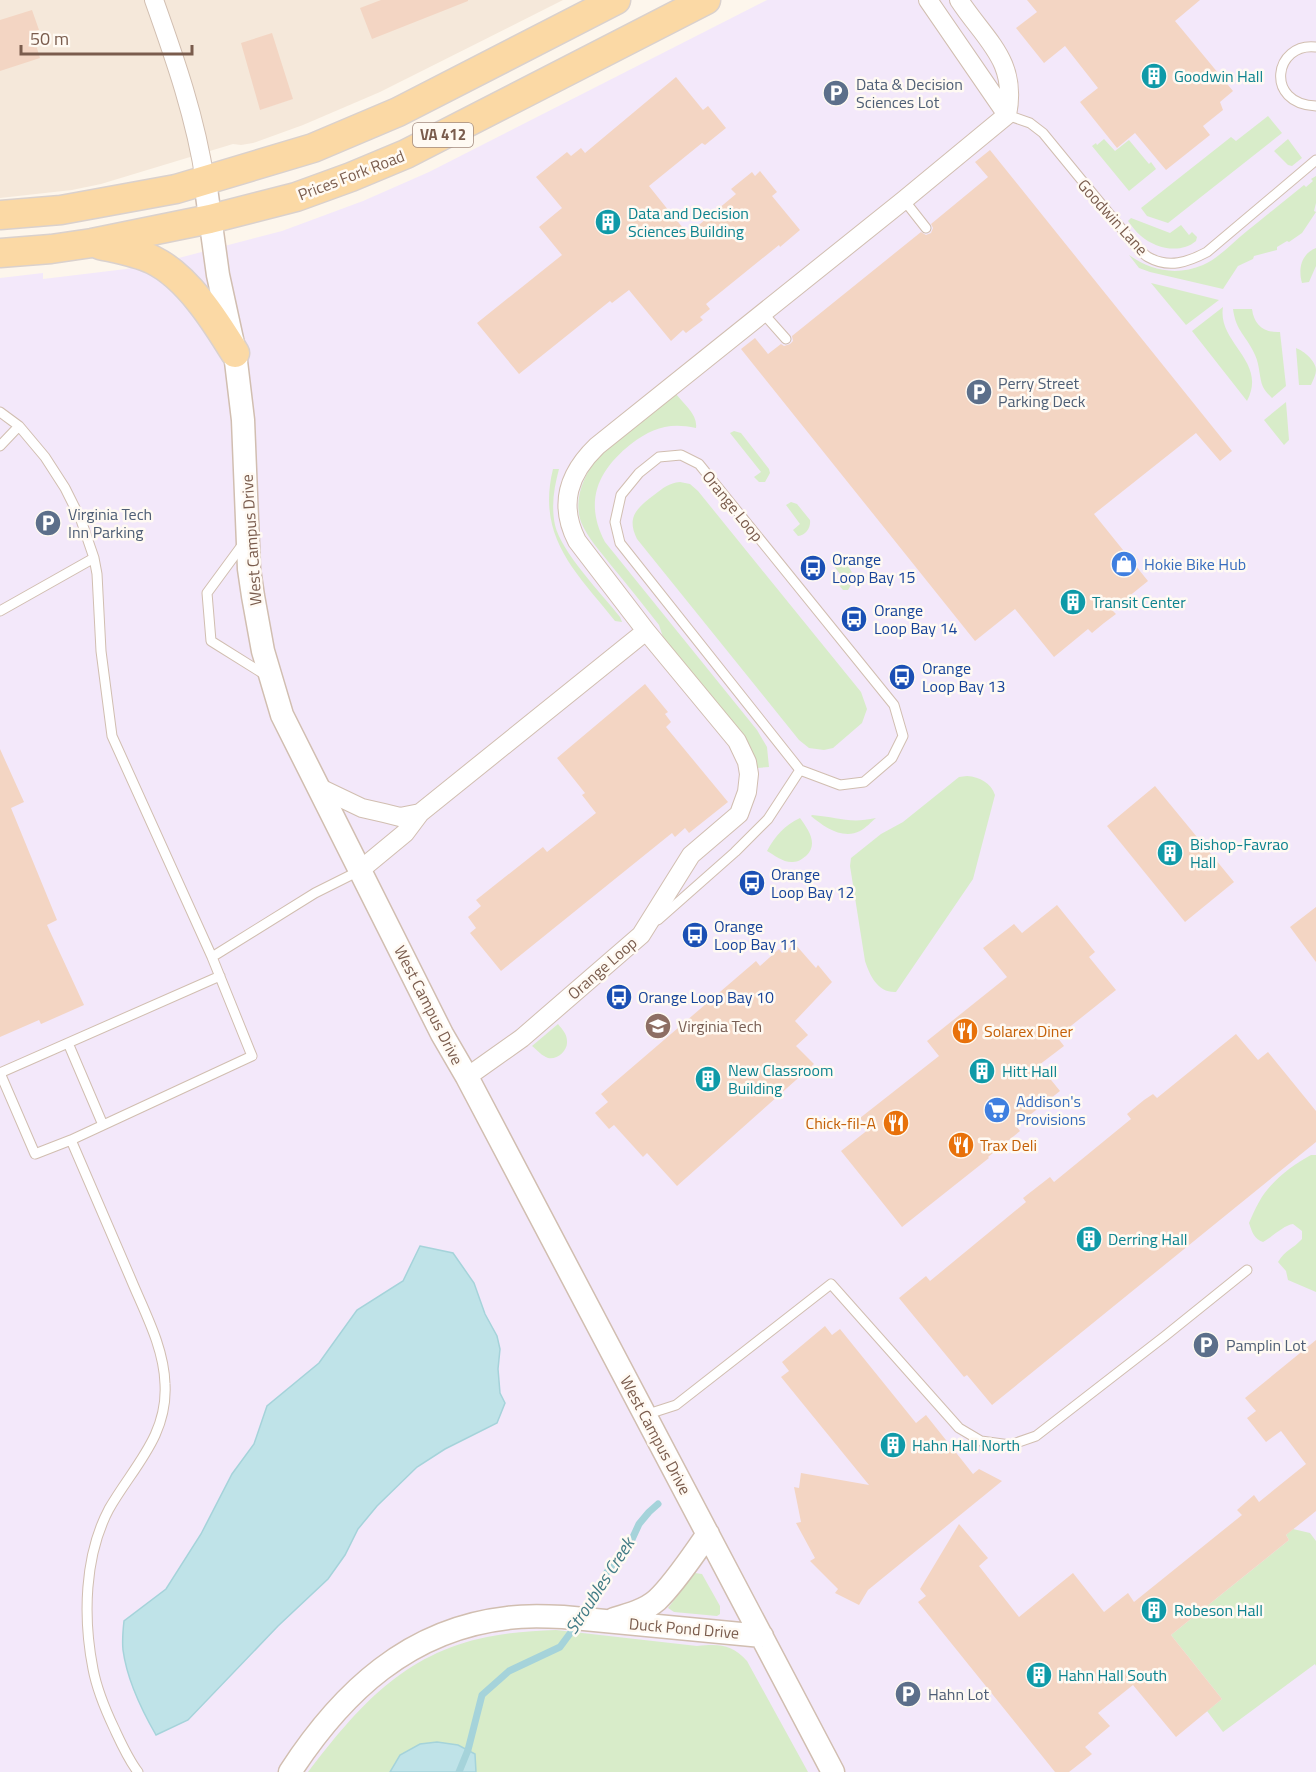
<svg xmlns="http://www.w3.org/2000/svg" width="1316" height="1772" font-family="'Titillium Web',sans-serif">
<rect width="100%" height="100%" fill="#fdf6ec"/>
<path fill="#f5e8da" d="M 0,0 L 563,0 L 380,92 L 303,125 L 253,143 L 241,145 L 233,144 L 101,184 L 72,190 L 0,198 Z"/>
<path fill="#f3e8fa" d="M 767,0 L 1316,0 L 1316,1772 L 0,1772 L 0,278 L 43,273 L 43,279 L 126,269 L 171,260 L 282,231 L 363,201 L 429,172 Z"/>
<path fill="#d8ecc9" d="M 1268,116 L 1282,133 L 1168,223 L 1147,216 L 1141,208 L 1231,137 L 1236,141 Z
M 1104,139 L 1115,151 L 1129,140 L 1149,164 L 1151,162 L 1156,169 L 1129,191 L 1092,146 L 1096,143 L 1097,145 Z
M 1288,139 L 1302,158 L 1292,166 L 1288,165 L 1274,151 Z
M 1316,176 L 1316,203 L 1314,211 L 1316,212 L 1302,233 L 1289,242 L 1287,241 L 1277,247 L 1277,250 L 1254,256 L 1253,259 L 1238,266 L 1223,289 L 1150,272 L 1139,268 L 1129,255 C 1151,271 1177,276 1203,265 C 1219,258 1233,242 1247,231 C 1266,216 1285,200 1304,185 L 1306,187 L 1313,181 L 1311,179 Z
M 1131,218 L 1170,233 L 1181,225 L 1189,235 L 1192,232 L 1197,237 L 1196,241 C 1181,254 1156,249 1141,236 C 1136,232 1132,226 1128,221 Z
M 1316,248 L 1316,266 L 1309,282 L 1302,283 C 1298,269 1301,254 1316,248 Z
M 1151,283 L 1219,300 L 1186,325 Z
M 1223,307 C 1217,343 1268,361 1247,401 L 1192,331 Z
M 1233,309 L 1252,309 C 1254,325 1264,333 1280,332 L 1286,386 L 1272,398 C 1269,395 1265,391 1263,387 C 1259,378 1260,365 1255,355 C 1247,336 1236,332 1233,309 Z
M 1296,348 C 1304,351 1316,361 1316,370 C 1316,375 1313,380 1311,385 L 1299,385 Z
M 676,394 C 684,404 698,415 696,428 C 669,422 652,428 631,444 C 597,471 584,502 605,542 L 757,730 L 767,747 L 769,767 L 757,768 L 663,637 L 659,625 C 643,605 627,584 610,564 C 600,551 587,537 581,522 C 573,499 584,475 598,457 Z
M 1286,402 L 1289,440 L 1284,445 L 1264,420 Z
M 734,431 L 741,433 L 769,469 L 770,473 L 765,482 L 759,482 L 754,477 L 761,472 L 730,433 Z
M 553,469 L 559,469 C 554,488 551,505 555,525 C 561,552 602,594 620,617 L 622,622 L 615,621 C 577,573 536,538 553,469 Z
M 680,482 L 690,484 L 698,491 L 861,692 L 867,709 L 862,723 L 833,748 L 824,750 L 809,748 L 799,740 L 637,539 C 626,517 637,508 654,495 C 663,488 669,483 680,482 Z
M 791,502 L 797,504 L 810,520 C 811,528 806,535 798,536 L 793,530 L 800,524 L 786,505 Z
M 834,558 C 844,558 853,570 854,580 L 848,590 L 843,590 L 838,584 L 844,579 L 830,561 Z
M 967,776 C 980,777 991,783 995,795 L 973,879 L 896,992 C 878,993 870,976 865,961 L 850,866 L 851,858 L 881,834 L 903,822 L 959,777 Z
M 812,815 C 838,817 849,824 876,818 C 871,822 866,828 860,831 C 843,840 824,827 811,816 Z
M 800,818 C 808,829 819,844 806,856 C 802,859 798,862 793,862 C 784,863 774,855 767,851 C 775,836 785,825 800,818 Z
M 558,1024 C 562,1029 567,1034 567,1041 C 568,1051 557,1060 548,1058 C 542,1056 537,1050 532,1046 Z
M 1311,1155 L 1316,1155 L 1316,1292 L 1288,1280 L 1286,1271 L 1278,1262 C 1285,1250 1293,1249 1302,1239 L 1302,1231 L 1293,1224 C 1284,1225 1272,1237 1263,1242 C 1254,1239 1252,1232 1249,1223 C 1252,1216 1255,1209 1259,1202 C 1270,1182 1292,1165 1311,1155 Z
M 1293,1529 L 1310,1533 L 1316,1541 L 1316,1666 L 1315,1664 L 1223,1732 L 1207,1711 L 1222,1699 L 1171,1635 L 1289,1540 L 1286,1535 Z
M 695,1573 L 702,1574 L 720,1606 L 720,1614 L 717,1616 L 674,1612 L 668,1608 Z
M 556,1630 L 697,1646 C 720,1644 731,1644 747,1661 L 808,1772 L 308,1772 C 358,1707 403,1654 487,1637 C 510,1632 533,1631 556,1630 Z"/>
<path fill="#bfe3e8" stroke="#a5d3da" stroke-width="1.5" d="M 420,1246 L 453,1253 L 474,1283 L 485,1314 L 497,1336 L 500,1349 L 498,1369 L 500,1393 L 505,1403 L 497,1423 L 445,1449 L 417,1467 L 377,1506 L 358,1529 L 345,1555 L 328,1579 L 278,1626 L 188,1720 L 156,1735 C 141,1709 127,1680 123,1650 C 122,1640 123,1630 124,1621 L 166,1589 L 201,1534 L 232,1474 L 254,1444 L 267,1406 L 319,1363 L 357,1310 L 403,1281 Z
M 437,1742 L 458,1745 L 475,1754 L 476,1772 L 390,1772 L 400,1755 L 420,1744 Z"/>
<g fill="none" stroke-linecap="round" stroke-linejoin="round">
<path stroke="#a5d3da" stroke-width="7" d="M 583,1615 L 592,1602 L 607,1572 L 628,1548 L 639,1524 L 649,1512 L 658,1504
M 459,1772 L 468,1750 L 482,1695 L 509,1671 L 560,1647 L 577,1624"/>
</g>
<path fill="#f3d5c3" d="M 381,0 L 468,0 L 468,1 L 372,39 L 360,8 Z
M 1027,0 L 1200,0 L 1175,21 L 1233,91 L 1220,102 L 1223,110 L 1203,126 L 1210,135 L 1166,170 L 1135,133 L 1117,148 L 1080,102 L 1098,88 L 1065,46 L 1044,63 L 1016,28 L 1037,12 Z
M 32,10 L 39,30 L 32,32 L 40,58 L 0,71 L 0,20 Z
M 272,33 L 293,99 L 260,110 L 241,43 Z
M 676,77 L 703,110 L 708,106 L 726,128 L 705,145 L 702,143 L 649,186 L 669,211 L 688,234 L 736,194 L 731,189 L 752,172 L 755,176 L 760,171 L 777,192 L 772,196 L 800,230 L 780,247 L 779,245 L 706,304 L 710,309 L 700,317 L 703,320 L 686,333 L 683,330 L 671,341 L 629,290 L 612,303 L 610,301 L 519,374 L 477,323 L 562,255 L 539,227 L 562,208 L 536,177 L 567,152 L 571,156 L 581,148 L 585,153 Z
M 990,150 L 1232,451 L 1220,461 L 1196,433 L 1094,514 L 1148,581 L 1112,610 L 1116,614 L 1104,623 L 1092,633 L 1088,629 L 1054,657 L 1015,609 L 975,641 L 741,349 L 755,338 L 768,354 L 781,344 L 784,346 L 790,344 L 793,341 L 792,336 L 921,232 L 926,235 L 931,233 L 933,228 L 931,224 L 988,177 L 975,162 Z
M 645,684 L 668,712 L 665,714 L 671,722 L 666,727 L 728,802 L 689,833 L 685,828 L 675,837 L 672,833 L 501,971 L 470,933 L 476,928 L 468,917 L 481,906 L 476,900 L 543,847 L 547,852 L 596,813 L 582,795 L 585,793 L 557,758 Z
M 0,749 L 24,802 L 11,808 L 57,920 L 47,925 L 84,1005 L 41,1024 L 39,1020 L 0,1037 Z
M 1155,786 L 1234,882 L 1185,922 L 1107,826 Z
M 1057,905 L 1095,952 L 1089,957 L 1116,990 L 1057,1037 L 1064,1046 L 1039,1065 L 1060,1091 L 1016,1126 L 1020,1131 L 988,1157 L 989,1158 L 902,1227 L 841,1151 L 869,1129 L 860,1118 L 939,1056 L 927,1041 L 1007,977 L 983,948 L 1014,924 L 1022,933 Z
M 1316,907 L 1316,962 L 1290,927 Z
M 795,944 L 816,968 L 818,965 L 832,982 L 795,1021 L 808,1035 L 796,1046 L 814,1064 L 677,1186 L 647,1153 L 643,1157 L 614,1125 L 609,1129 L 595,1113 L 608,1102 L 601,1094 L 756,961 L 760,966 L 779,949 L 782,953 Z
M 1236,1034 L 1258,1060 L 1268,1052 L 1316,1111 L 1316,1142 L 992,1405 L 967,1375 L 964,1377 L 899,1298 L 926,1276 L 930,1281 L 1026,1202 L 1023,1198 L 1050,1177 L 1054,1182 L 1131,1119 L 1127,1114 L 1144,1100 L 1153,1094 L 1157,1098 Z
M 825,1326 L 832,1335 L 840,1329 L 916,1423 L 926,1415 L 973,1474 L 979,1469 L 1002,1481 L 868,1590 L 859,1605 L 835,1593 L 838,1589 L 810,1561 L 815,1558 L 796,1523 L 801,1522 L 794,1487 L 799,1488 L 801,1473 L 869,1485 L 781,1377 L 789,1371 L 782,1362 Z
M 1316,1340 L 1316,1511 L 1286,1535 L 1289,1540 L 1171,1635 L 1222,1699 L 1176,1737 L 1133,1685 L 1098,1713 L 1110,1726 L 1085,1747 L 1092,1754 L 1069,1772 L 1055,1772 L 918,1602 L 926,1596 L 920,1589 L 959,1524 L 988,1558 L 979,1566 L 1019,1617 L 1073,1573 L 1104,1612 L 1128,1593 L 1134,1602 L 1242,1515 L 1237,1510 L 1254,1495 L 1259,1502 L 1306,1464 L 1281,1431 L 1266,1442 L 1247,1418 L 1256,1411 L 1245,1398 Z"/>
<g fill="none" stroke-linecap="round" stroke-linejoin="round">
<defs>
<path id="service" d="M 1316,47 C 1274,42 1264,104 1316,106
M 1007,115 L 1030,123 L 1043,133 L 1134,244 C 1138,248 1143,254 1148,257 C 1169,269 1188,262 1207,252 L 1316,160
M 904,200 L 926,228
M 762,312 L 786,339
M 0,412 L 19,426 L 45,457 L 65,488 L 81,520 L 94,558 L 97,574 L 101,651 L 112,736 L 212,957 L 252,1056 L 71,1140 C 90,1185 110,1231 130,1277 C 144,1311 164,1347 165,1384 C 168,1436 133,1467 109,1509 C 84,1556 83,1618 93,1669 C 97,1690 105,1709 114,1728 C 121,1743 128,1759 138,1772
M 0,446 L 19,426
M 681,455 L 699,464 L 894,705 L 903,736 L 892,758 L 864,782 L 840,785 L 800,770 L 620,543 L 615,522 L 621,495 L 639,473 L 659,457 Z
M 243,544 L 207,593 L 211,641 L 267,676
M 0,611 L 94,558
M 658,920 L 735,852 L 768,819 L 800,770
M 212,957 L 315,893 L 359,871
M 68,1043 L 103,1125
M 0,1073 L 220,976
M 0,1073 L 35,1154 L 71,1140
M 645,1415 L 676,1405 L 831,1284 L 959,1428 L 981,1441 L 1010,1445 L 1036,1436 L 1165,1336 L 1247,1270"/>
<path id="minor" d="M 154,0 C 175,59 196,119 205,181
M 928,0 L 1007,115
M 318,787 L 362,808 L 384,813 L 400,817 L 420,813
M 359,871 L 405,833 L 420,813 L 646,631
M 467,1077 L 522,1038 L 641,935 L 691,855 L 739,814 L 747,792 L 749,774 L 747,762 L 737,741 L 646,631 L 577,541 C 558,504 569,473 597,446 L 904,200 L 1007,115 C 1018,61 986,41 959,0"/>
<path id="tertiary" d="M 205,181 L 218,275 L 235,353 L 243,420 L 249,569 L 253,596 L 263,651 L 282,715 L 442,1034 L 467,1077 L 833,1772
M 614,1619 C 628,1615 646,1610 657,1600 C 675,1583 693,1555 708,1534
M 290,1772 C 342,1692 409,1629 508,1618 C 526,1615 545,1616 563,1617 L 762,1636"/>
<path id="primary" d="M 0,215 L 61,210 L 176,189 L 313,148 L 398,112 L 616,0
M 100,245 C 118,249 137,252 153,260 C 188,277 216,322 235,353
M 0,253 L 51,249 L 92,243 L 210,219 L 296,197 L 351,177 L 406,154 L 706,0"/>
</defs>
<use href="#service" stroke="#d1beb0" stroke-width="11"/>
<use href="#minor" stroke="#d1beb0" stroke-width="20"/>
<use href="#tertiary" stroke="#d1beb0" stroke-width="25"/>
<use href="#primary" stroke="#dad1cd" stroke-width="31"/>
<use href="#service" stroke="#fff" stroke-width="9"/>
<use href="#minor" stroke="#fff" stroke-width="18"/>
<use href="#tertiary" stroke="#fff" stroke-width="22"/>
<use href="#primary" stroke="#fbd9a5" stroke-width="28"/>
</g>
<defs>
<symbol id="building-disc" viewBox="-11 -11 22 22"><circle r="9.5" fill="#0f9aa8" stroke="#fffaf3"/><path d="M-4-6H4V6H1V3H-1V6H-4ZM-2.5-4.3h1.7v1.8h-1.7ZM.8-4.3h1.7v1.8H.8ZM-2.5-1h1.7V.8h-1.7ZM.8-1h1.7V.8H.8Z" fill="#fff"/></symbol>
<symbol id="parking-disc" viewBox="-11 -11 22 22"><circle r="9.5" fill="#5c6f8a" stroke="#fffaf3"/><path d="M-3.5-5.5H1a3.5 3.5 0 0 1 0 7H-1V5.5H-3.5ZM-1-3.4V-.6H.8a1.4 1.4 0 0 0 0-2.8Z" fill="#fff"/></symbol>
<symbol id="shop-disc" viewBox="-11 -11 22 22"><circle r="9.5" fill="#3f7fe0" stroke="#fffaf3"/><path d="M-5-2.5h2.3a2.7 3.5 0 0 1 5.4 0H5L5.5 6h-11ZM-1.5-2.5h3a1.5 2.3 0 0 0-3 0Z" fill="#fff"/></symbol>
<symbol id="bus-disc" viewBox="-11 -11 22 22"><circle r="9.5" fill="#1a4fb4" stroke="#fffaf3"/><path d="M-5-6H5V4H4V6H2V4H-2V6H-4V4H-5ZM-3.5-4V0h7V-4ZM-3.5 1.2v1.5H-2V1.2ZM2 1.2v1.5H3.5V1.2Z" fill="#fff"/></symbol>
<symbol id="university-disc" viewBox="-11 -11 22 22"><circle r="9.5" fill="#8d6e63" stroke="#fffaf3"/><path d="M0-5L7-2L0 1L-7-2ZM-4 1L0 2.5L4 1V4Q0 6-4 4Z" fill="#fff"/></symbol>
<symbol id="restaurant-disc" viewBox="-11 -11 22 22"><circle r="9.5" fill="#e8710a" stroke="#fffaf3"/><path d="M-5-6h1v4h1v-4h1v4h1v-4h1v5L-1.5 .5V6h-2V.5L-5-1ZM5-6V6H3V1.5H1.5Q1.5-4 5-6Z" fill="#fff"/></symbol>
<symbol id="supermarket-disc" viewBox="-11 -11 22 22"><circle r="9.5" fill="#3f7fe0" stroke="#fffaf3"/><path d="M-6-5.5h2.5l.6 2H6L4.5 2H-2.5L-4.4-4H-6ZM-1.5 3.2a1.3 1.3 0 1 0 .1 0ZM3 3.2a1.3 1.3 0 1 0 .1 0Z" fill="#fff"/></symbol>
</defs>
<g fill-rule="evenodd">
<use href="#building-disc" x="1139" y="61" width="30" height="30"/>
<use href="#parking-disc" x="821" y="78" width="30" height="30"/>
<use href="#building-disc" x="593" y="207" width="30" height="30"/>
<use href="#parking-disc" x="964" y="377" width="30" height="30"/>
<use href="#parking-disc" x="33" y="508" width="30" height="30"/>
<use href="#shop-disc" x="1109" y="549" width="30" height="30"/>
<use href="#bus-disc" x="798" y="553" width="30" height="30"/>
<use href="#building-disc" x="1058" y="587" width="30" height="30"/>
<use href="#bus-disc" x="839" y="604" width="30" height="30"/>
<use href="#bus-disc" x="887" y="662" width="30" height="30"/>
<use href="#building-disc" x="1155" y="838" width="30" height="30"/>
<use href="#bus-disc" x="737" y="868" width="30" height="30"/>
<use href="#bus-disc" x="680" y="920" width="30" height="30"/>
<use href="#bus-disc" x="604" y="982" width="30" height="30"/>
<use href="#university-disc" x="643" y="1011" width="30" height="30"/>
<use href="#restaurant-disc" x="950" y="1016" width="30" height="30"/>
<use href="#building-disc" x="967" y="1056" width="30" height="30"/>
<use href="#building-disc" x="693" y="1064" width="30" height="30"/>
<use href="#supermarket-disc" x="982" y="1095" width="30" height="30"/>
<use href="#restaurant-disc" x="881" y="1108" width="30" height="30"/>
<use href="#restaurant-disc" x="946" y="1130" width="30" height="30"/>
<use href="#building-disc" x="1074" y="1224" width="30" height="30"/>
<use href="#parking-disc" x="1191" y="1330" width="30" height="30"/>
<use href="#building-disc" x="878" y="1430" width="30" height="30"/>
<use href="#building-disc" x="1139" y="1595" width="30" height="30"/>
<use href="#building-disc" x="1024" y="1660" width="30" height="30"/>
<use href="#parking-disc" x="893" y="1679" width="30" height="30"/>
</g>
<g text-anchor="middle" stroke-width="5" stroke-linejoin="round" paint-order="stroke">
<rect fill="#fffaf3" stroke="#a28b7f" stroke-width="1.5" x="413" y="123" width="60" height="24" rx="4.5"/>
<g font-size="15" font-weight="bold" fill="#7a5c4d">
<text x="443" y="140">VA 412</text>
</g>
<g font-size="16" fill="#0d838f" stroke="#fffaf3" text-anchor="start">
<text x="1174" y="82">Goodwin Hall</text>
<text x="628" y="219">Data and Decision<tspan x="628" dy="18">Sciences Building</tspan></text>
<text x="1092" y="608">Transit Center</text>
<text x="1190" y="850">Bishop-Favrao<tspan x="1190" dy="18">Hall</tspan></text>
<text x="728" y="1076">New Classroom<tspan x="728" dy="18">Building</tspan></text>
<text x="1002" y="1077">Hitt Hall</text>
<text x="1108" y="1245">Derring Hall</text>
<text x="912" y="1451">Hahn Hall North</text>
<text x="1174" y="1616">Robeson Hall</text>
<text x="1058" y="1681">Hahn Hall South</text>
</g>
<g font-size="16" fill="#4e5e75" stroke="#fffaf3" text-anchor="start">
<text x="856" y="90">Data &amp; Decision<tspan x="856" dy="18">Sciences Lot</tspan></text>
<text x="998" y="389">Perry Street<tspan x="998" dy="18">Parking Deck</tspan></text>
<text x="68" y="520">Virginia Tech<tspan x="68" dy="18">Inn Parking</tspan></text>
<text x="1226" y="1351">Pamplin Lot</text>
<text x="928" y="1700">Hahn Lot</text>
</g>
<g font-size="16" fill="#7a5c4d" stroke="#fffaf3">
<text transform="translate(351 175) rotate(-21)" y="6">Prices Fork Road</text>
<text transform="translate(1113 217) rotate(48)" y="6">Goodwin Lane</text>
<text transform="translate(733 506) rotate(51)" y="6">Orange Loop</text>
<text transform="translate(251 540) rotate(-94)" y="6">West Campus Drive</text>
<text transform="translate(602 968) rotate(-41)" y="6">Orange Loop</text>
<text transform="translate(429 1005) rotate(63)" y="6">West Campus Drive</text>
<text transform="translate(656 1435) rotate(62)" y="6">West Campus Drive</text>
<text transform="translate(684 1628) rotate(5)" y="6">Duck Pond Drive</text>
</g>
<g font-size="16" fill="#164399" stroke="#fffaf3" text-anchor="start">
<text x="832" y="565">Orange<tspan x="832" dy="18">Loop Bay 15</tspan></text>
<text x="874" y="616">Orange<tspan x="874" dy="18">Loop Bay 14</tspan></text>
<text x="922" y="674">Orange<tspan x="922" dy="18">Loop Bay 13</tspan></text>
<text x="771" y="880">Orange<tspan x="771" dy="18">Loop Bay 12</tspan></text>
<text x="714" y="932">Orange<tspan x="714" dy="18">Loop Bay 11</tspan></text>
<text x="638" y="1003">Orange Loop Bay 10</text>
</g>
<g font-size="16" fill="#366cbe" stroke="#fffaf3" text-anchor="start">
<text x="1144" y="570">Hokie Bike Hub</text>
<text x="1016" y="1107">Addison's<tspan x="1016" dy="18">Provisions</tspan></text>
</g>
<g font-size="16" fill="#785e54" stroke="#fffaf3" text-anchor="start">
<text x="678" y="1032">Virginia Tech</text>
</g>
<g font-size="16" fill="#c56008" stroke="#fffaf3" text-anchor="start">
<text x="984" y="1037">Solarex Diner</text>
<text x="876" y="1129" text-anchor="end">Chick-fil-A</text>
<text x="980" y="1151">Trax Deli</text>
</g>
<g font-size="18" font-style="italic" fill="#437c86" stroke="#fffaf3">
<text transform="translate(600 1586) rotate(-57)" y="6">Stroubles Creek</text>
</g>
</g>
<path d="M21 45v9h171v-9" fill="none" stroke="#7a5c4d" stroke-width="3"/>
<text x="30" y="45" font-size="18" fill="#7a5c4d" stroke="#fffaf3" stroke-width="4.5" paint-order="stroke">50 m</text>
</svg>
